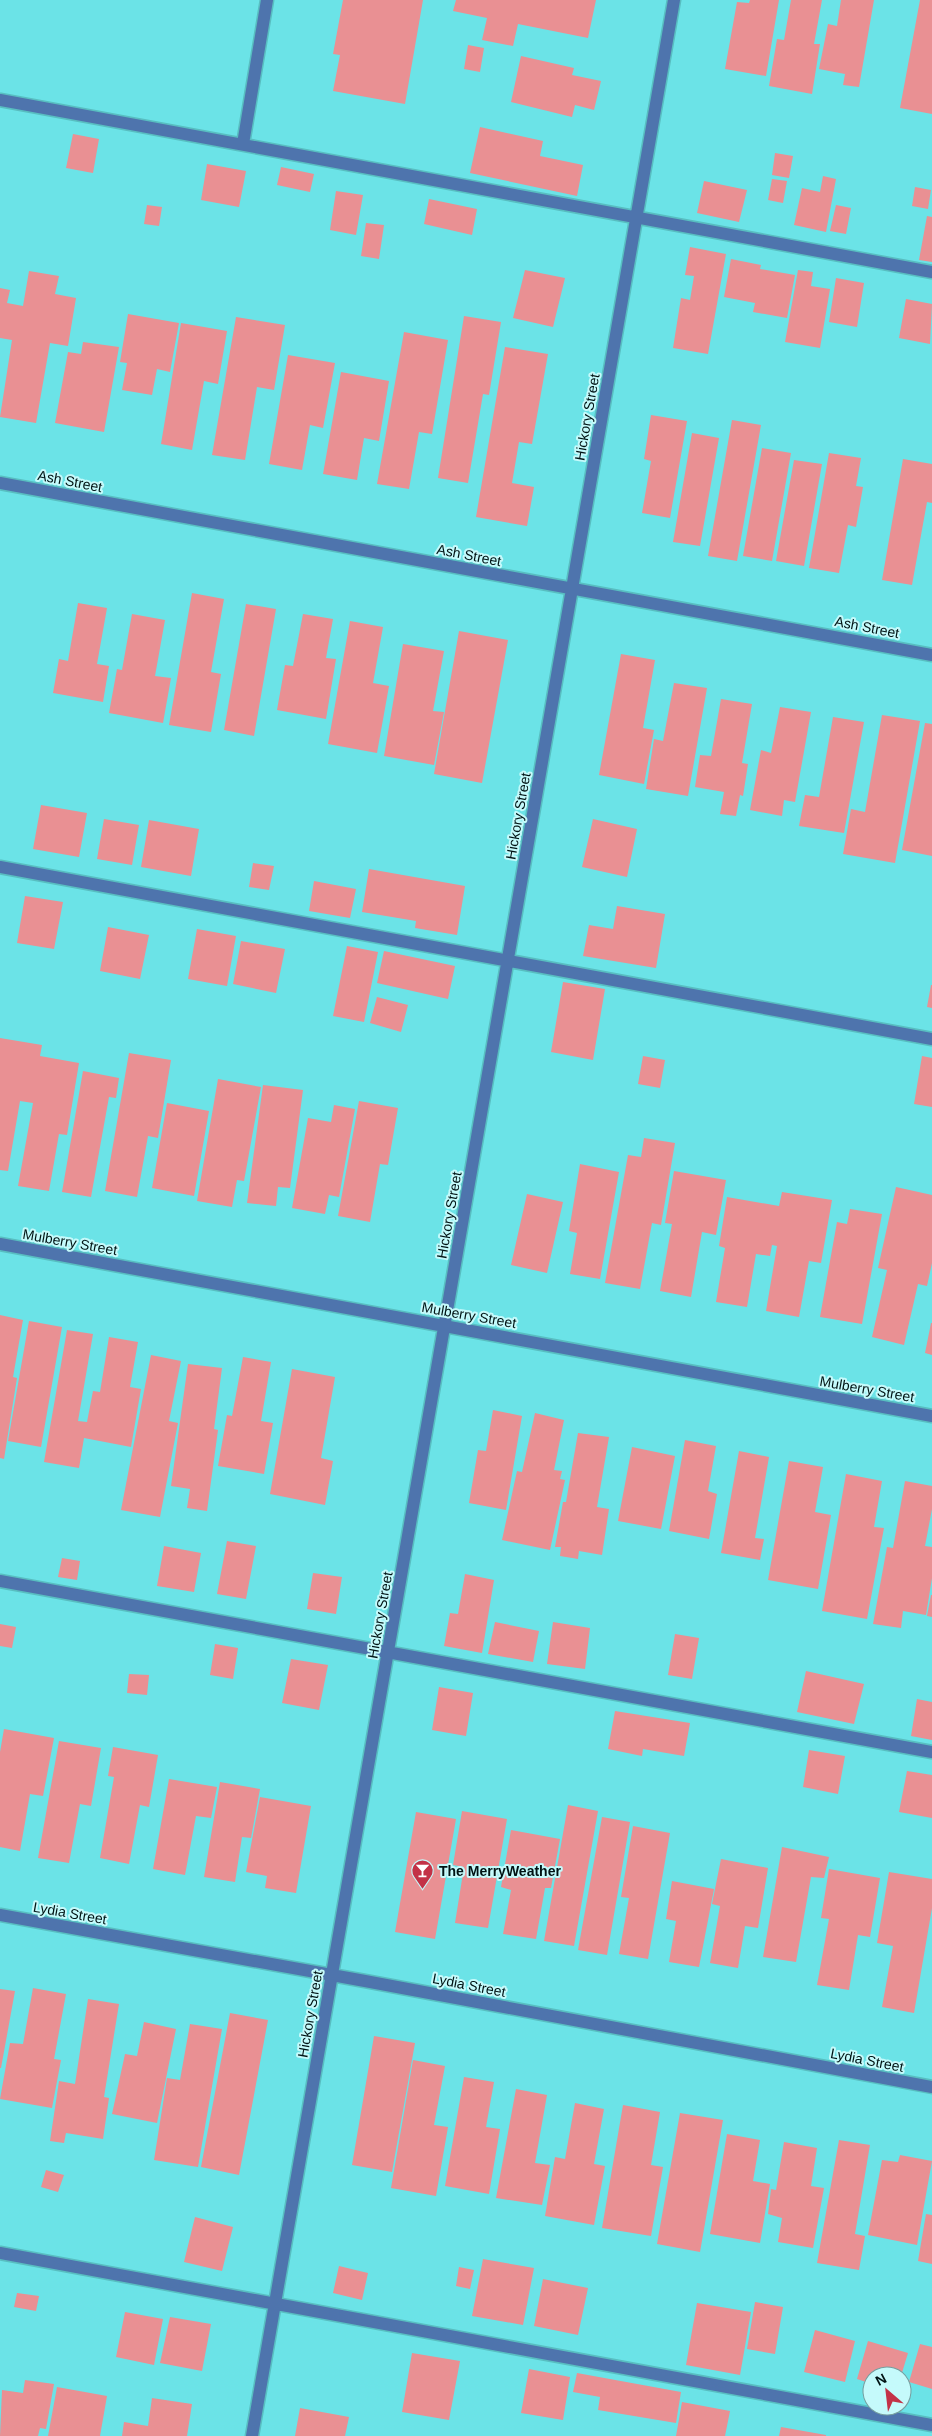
<svg xmlns="http://www.w3.org/2000/svg" width="932" height="2436" font-family="Arial,sans-serif">
<rect width="100%" height="100%" fill="#6be3e7"/>
<path fill="#e99093" d="M 343,0 L 423,0 L 405,104 L 333,91 L 340,55 L 333,54 Z
M 456,0 L 596,0 L 588,38 L 518,24 L 513,46 L 482,40 L 487,18 L 453,11 Z
M 750,0 L 779,0 L 766,76 L 725,69 L 737,2 L 749,3 Z
M 791,0 L 822,0 L 814,44 L 820,44 L 812,94 L 769,86 L 777,39 L 784,40 Z
M 841,0 L 874,0 L 859,87 L 843,85 L 845,74 L 819,69 L 828,24 L 837,26 Z
M 920,0 L 932,0 L 932,114 L 900,108 Z
M 468,45 L 484,48 L 480,72 L 464,69 Z
M 521,56 L 574,68 L 572,75 L 601,81 L 594,110 L 575,105 L 572,117 L 511,102 Z
M 480,127 L 543,141 L 540,156 L 583,165 L 577,196 L 470,173 Z
M 73,134 L 99,139 L 93,173 L 66,168 Z
M 775,153 L 793,156 L 789,178 L 772,175 Z
M 207,164 L 246,171 L 239,207 L 201,200 Z
M 281,167 L 314,174 L 310,192 L 277,185 Z
M 823,176 L 836,179 L 826,232 L 794,225 L 802,188 L 820,192 Z
M 772,179 L 787,181 L 783,203 L 768,200 Z
M 704,181 L 747,190 L 739,222 L 697,213 Z
M 915,187 L 931,190 L 928,209 L 912,206 Z
M 336,191 L 363,195 L 356,235 L 330,230 Z
M 429,199 L 477,209 L 472,235 L 424,224 Z
M 147,205 L 162,207 L 159,226 L 144,224 Z
M 836,205 L 851,208 L 846,234 L 830,231 Z
M 927,216 L 932,217 L 932,262 L 919,260 Z
M 366,223 L 384,225 L 379,259 L 361,256 Z
M 690,247 L 726,254 L 708,354 L 673,348 L 681,298 L 690,300 L 694,276 L 685,275 Z
M 731,259 L 761,265 L 760,269 L 795,275 L 787,318 L 753,312 L 755,303 L 724,297 Z
M 525,270 L 565,278 L 553,327 L 513,318 Z
M 798,270 L 813,272 L 811,286 L 830,289 L 820,348 L 785,342 Z
M 29,271 L 59,276 L 55,294 L 76,298 L 68,346 L 50,343 L 36,423 L 0,417 L 12,340 L 0,338 L 0,288 L 10,290 L 7,303 L 23,306 Z
M 836,278 L 864,283 L 857,327 L 829,322 Z
M 906,299 L 932,304 L 930,344 L 899,338 Z
M 128,314 L 179,323 L 170,372 L 157,369 L 152,395 L 122,390 L 127,363 L 120,362 Z
M 464,316 L 501,322 L 489,395 L 483,394 L 468,483 L 438,478 Z
M 236,317 L 285,325 L 274,390 L 257,387 L 245,460 L 212,455 Z
M 181,323 L 227,331 L 218,384 L 204,381 L 192,450 L 161,444 Z
M 404,332 L 448,340 L 432,434 L 419,432 L 409,489 L 377,484 Z
M 83,342 L 119,347 L 104,432 L 55,423 L 68,352 L 81,354 Z
M 505,347 L 548,354 L 532,444 L 519,442 L 512,483 L 534,487 L 527,526 L 476,517 Z
M 288,355 L 335,363 L 323,428 L 310,425 L 302,470 L 269,464 Z
M 341,372 L 389,381 L 379,441 L 364,438 L 357,480 L 323,474 Z
M 651,415 L 687,421 L 670,518 L 642,513 L 651,461 L 644,459 Z
M 732,420 L 761,425 L 737,561 L 708,556 Z
M 692,433 L 719,438 L 700,546 L 673,542 Z
M 762,448 L 791,453 L 772,561 L 743,556 Z
M 829,453 L 861,458 L 856,486 L 863,487 L 856,527 L 848,525 L 839,573 L 809,568 Z
M 903,459 L 932,464 L 932,503 L 927,502 L 912,585 L 882,580 Z
M 794,460 L 822,464 L 804,566 L 776,561 Z
M 192,593 L 224,599 L 211,672 L 221,674 L 211,732 L 169,725 Z
M 78,603 L 107,608 L 97,664 L 109,666 L 103,702 L 53,693 L 59,659 L 68,661 Z
M 246,604 L 276,609 L 254,736 L 224,730 Z
M 132,614 L 165,620 L 155,676 L 171,678 L 163,723 L 109,713 L 117,669 L 122,670 Z
M 303,614 L 333,619 L 326,658 L 336,659 L 326,719 L 277,710 L 285,665 L 293,666 Z
M 350,621 L 383,627 L 373,683 L 389,686 L 377,753 L 328,744 Z
M 459,631 L 508,640 L 482,783 L 434,774 Z
M 403,644 L 444,651 L 433,711 L 444,712 L 434,765 L 384,756 Z
M 621,654 L 655,660 L 643,728 L 654,730 L 644,784 L 599,775 Z
M 674,683 L 707,688 L 688,796 L 646,789 L 654,739 L 663,741 Z
M 721,699 L 752,704 L 742,763 L 748,764 L 743,796 L 740,795 L 736,816 L 720,814 L 724,792 L 695,787 L 700,755 L 711,756 Z
M 780,707 L 811,712 L 795,802 L 784,800 L 782,816 L 750,810 L 761,750 L 771,753 Z
M 882,715 L 920,721 L 895,863 L 843,854 L 851,809 L 865,812 Z
M 833,717 L 864,722 L 844,833 L 799,826 L 805,795 L 819,797 Z
M 925,723 L 932,724 L 932,856 L 902,850 Z
M 41,805 L 87,813 L 79,857 L 33,849 Z
M 104,819 L 139,825 L 132,865 L 97,859 Z
M 593,819 L 637,829 L 627,877 L 582,867 Z
M 149,820 L 199,829 L 191,876 L 141,867 Z
M 253,863 L 274,866 L 269,890 L 249,887 Z
M 369,869 L 465,886 L 457,935 L 415,928 L 416,921 L 362,912 Z
M 314,881 L 356,889 L 350,918 L 309,911 Z
M 25,896 L 63,902 L 54,949 L 17,943 Z
M 617,906 L 665,914 L 656,968 L 583,956 L 589,925 L 613,929 Z
M 108,927 L 149,935 L 140,979 L 100,971 Z
M 197,929 L 236,936 L 227,986 L 188,979 Z
M 241,941 L 285,949 L 276,993 L 233,984 Z
M 347,946 L 378,952 L 364,1022 L 333,1016 Z
M 384,951 L 455,966 L 448,999 L 377,983 Z
M 563,982 L 605,989 L 593,1060 L 551,1052 Z
M 931,985 L 932,985 L 932,1008 L 927,1007 Z
M 377,997 L 408,1005 L 401,1032 L 370,1023 Z
M 0,1038 L 42,1045 L 40,1056 L 79,1063 L 67,1135 L 59,1134 L 49,1191 L 18,1186 L 33,1103 L 20,1101 L 8,1171 L 0,1170 Z
M 129,1053 L 171,1060 L 158,1138 L 148,1136 L 137,1197 L 105,1191 Z
M 643,1056 L 665,1060 L 660,1088 L 638,1084 Z
M 922,1056 L 932,1058 L 932,1107 L 914,1104 Z
M 83,1071 L 119,1078 L 116,1098 L 109,1097 L 91,1197 L 62,1192 Z
M 218,1079 L 261,1087 L 244,1181 L 237,1180 L 232,1207 L 197,1201 Z
M 263,1085 L 303,1090 L 290,1188 L 278,1187 L 276,1206 L 247,1203 Z
M 359,1101 L 398,1108 L 388,1165 L 380,1164 L 370,1222 L 338,1216 Z
M 167,1103 L 209,1111 L 194,1196 L 152,1188 Z
M 334,1105 L 355,1109 L 339,1197 L 329,1195 L 325,1214 L 292,1208 L 308,1118 L 331,1122 Z
M 644,1138 L 675,1143 L 661,1225 L 652,1223 L 640,1289 L 605,1283 L 628,1155 L 641,1157 Z
M 580,1164 L 619,1172 L 600,1279 L 570,1274 L 577,1233 L 569,1231 Z
M 674,1171 L 726,1180 L 716,1235 L 702,1232 L 691,1297 L 660,1291 L 672,1224 L 665,1223 Z
M 896,1187 L 932,1195 L 932,1263 L 927,1286 L 918,1284 L 904,1345 L 872,1337 L 887,1270 L 878,1268 Z
M 782,1192 L 832,1200 L 821,1263 L 809,1261 L 799,1317 L 766,1311 L 777,1246 L 772,1245 L 770,1256 L 756,1254 L 747,1307 L 716,1302 L 725,1248 L 719,1246 L 727,1197 L 779,1206 Z
M 527,1194 L 563,1202 L 547,1273 L 511,1265 Z
M 850,1209 L 882,1214 L 862,1324 L 820,1317 L 837,1222 L 847,1224 Z
M 0,1315 L 23,1320 L 13,1377 L 17,1378 L 4,1459 L 0,1458 Z
M 29,1321 L 62,1327 L 41,1447 L 8,1441 Z
M 931,1323 L 932,1323 L 932,1355 L 925,1353 Z
M 67,1330 L 93,1334 L 78,1421 L 87,1422 L 93,1391 L 100,1392 L 109,1337 L 138,1342 L 130,1387 L 141,1389 L 131,1447 L 84,1438 L 79,1468 L 44,1462 Z
M 151,1355 L 181,1361 L 169,1421 L 178,1423 L 160,1517 L 121,1510 Z
M 243,1357 L 271,1362 L 261,1421 L 273,1423 L 264,1474 L 218,1466 L 227,1415 L 232,1416 Z
M 188,1364 L 222,1368 L 214,1429 L 218,1430 L 207,1511 L 187,1508 L 190,1489 L 171,1486 Z
M 292,1369 L 335,1377 L 321,1458 L 333,1461 L 325,1505 L 270,1494 Z
M 493,1410 L 522,1416 L 506,1510 L 469,1503 L 478,1450 L 486,1451 Z
M 535,1413 L 564,1420 L 554,1470 L 562,1471 L 560,1479 L 565,1480 L 550,1550 L 502,1540 L 517,1471 L 522,1472 Z
M 578,1433 L 609,1437 L 597,1507 L 609,1509 L 602,1555 L 579,1551 L 578,1559 L 560,1556 L 561,1547 L 555,1547 L 563,1502 L 566,1502 Z
M 685,1440 L 716,1446 L 708,1491 L 717,1494 L 709,1539 L 669,1531 Z
M 632,1447 L 675,1456 L 661,1529 L 618,1521 Z
M 739,1451 L 769,1457 L 755,1538 L 764,1539 L 760,1560 L 721,1553 Z
M 789,1461 L 823,1467 L 815,1512 L 831,1515 L 818,1589 L 768,1580 Z
M 846,1474 L 882,1481 L 874,1527 L 884,1528 L 867,1619 L 822,1611 Z
M 905,1481 L 932,1486 L 932,1509 L 925,1546 L 932,1547 L 932,1578 L 926,1615 L 903,1611 L 901,1628 L 873,1624 L 887,1547 L 893,1548 Z
M 227,1541 L 256,1546 L 246,1599 L 217,1594 Z
M 164,1546 L 201,1553 L 194,1592 L 157,1586 Z
M 62,1558 L 80,1561 L 77,1580 L 58,1577 Z
M 313,1573 L 342,1577 L 336,1614 L 307,1609 Z
M 465,1574 L 494,1580 L 482,1653 L 444,1646 L 450,1613 L 458,1614 Z
M 931,1595 L 932,1595 L 932,1617 L 927,1616 Z
M 495,1622 L 539,1631 L 533,1662 L 488,1654 Z
M 553,1622 L 590,1628 L 585,1669 L 547,1664 Z
M 0,1624 L 16,1627 L 12,1648 L 0,1646 Z
M 675,1634 L 699,1638 L 692,1679 L 668,1675 Z
M 215,1644 L 238,1648 L 233,1679 L 210,1675 Z
M 291,1659 L 328,1665 L 319,1710 L 282,1703 Z
M 806,1671 L 864,1684 L 854,1724 L 797,1712 Z
M 129,1674 L 149,1675 L 147,1695 L 127,1693 Z
M 439,1687 L 473,1693 L 466,1736 L 432,1730 Z
M 917,1699 L 932,1702 L 932,1740 L 911,1736 Z
M 615,1711 L 690,1723 L 684,1756 L 643,1749 L 642,1756 L 608,1749 Z
M 4,1729 L 54,1738 L 43,1796 L 30,1794 L 20,1851 L 0,1847 L 0,1752 Z
M 59,1741 L 101,1748 L 91,1806 L 80,1804 L 69,1863 L 38,1858 Z
M 113,1747 L 158,1755 L 149,1807 L 140,1805 L 129,1864 L 100,1858 L 114,1777 L 108,1776 Z
M 809,1750 L 845,1756 L 838,1794 L 803,1787 Z
M 907,1771 L 932,1775 L 932,1818 L 899,1812 Z
M 169,1779 L 217,1787 L 211,1818 L 196,1816 L 185,1875 L 153,1869 Z
M 220,1782 L 260,1789 L 251,1838 L 242,1837 L 235,1882 L 204,1877 Z
M 260,1797 L 311,1806 L 296,1893 L 265,1888 L 267,1876 L 246,1872 Z
M 568,1805 L 598,1811 L 574,1946 L 544,1941 Z
M 462,1811 L 507,1819 L 488,1928 L 455,1923 L 464,1867 L 453,1865 Z
M 416,1812 L 456,1819 L 435,1939 L 395,1932 Z
M 602,1817 L 630,1822 L 607,1955 L 578,1950 Z
M 633,1826 L 670,1833 L 648,1959 L 619,1954 L 629,1898 L 621,1897 Z
M 511,1830 L 560,1839 L 551,1888 L 545,1888 L 536,1939 L 503,1934 L 511,1890 L 501,1887 Z
M 782,1847 L 829,1857 L 824,1878 L 811,1877 L 796,1962 L 763,1957 Z
M 721,1859 L 768,1868 L 758,1928 L 745,1926 L 738,1968 L 710,1963 L 720,1906 L 712,1904 Z
M 829,1869 L 880,1878 L 870,1937 L 858,1935 L 849,1990 L 817,1985 L 829,1919 L 821,1918 Z
M 889,1872 L 932,1879 L 932,1908 L 914,2013 L 882,2007 L 893,1946 L 877,1943 Z
M 672,1881 L 714,1889 L 699,1967 L 669,1962 L 676,1921 L 666,1919 Z
M 33,1988 L 66,1994 L 54,2059 L 61,2060 L 52,2108 L 0,2099 L 10,2043 L 23,2044 Z
M 0,1989 L 15,1991 L 1,2068 L 0,2068 Z
M 88,1999 L 119,2004 L 104,2097 L 109,2098 L 103,2139 L 66,2133 L 64,2143 L 50,2141 L 59,2081 L 75,2084 Z
M 230,2013 L 268,2020 L 239,2175 L 201,2167 Z
M 144,2022 L 176,2029 L 157,2123 L 112,2114 L 125,2054 L 137,2056 Z
M 190,2024 L 222,2029 L 198,2167 L 154,2160 L 167,2078 L 180,2080 Z
M 374,2036 L 415,2043 L 392,2172 L 352,2165 Z
M 413,2060 L 445,2066 L 434,2125 L 448,2127 L 436,2196 L 391,2188 Z
M 464,2077 L 494,2082 L 486,2127 L 500,2129 L 489,2194 L 445,2186 Z
M 516,2089 L 547,2095 L 535,2163 L 550,2165 L 542,2205 L 496,2198 Z
M 575,2103 L 604,2109 L 594,2164 L 605,2166 L 594,2225 L 545,2216 L 555,2157 L 565,2159 Z
M 623,2105 L 660,2112 L 651,2165 L 663,2167 L 651,2236 L 602,2228 Z
M 680,2113 L 723,2120 L 700,2252 L 657,2244 Z
M 727,2134 L 760,2140 L 753,2181 L 770,2184 L 760,2243 L 710,2234 Z
M 839,2140 L 870,2145 L 855,2234 L 865,2236 L 859,2270 L 817,2263 Z
M 784,2142 L 817,2148 L 811,2186 L 824,2188 L 813,2248 L 778,2242 L 782,2218 L 768,2214 L 771,2189 L 776,2190 Z
M 900,2155 L 932,2161 L 917,2245 L 868,2235 L 882,2160 L 898,2162 Z
M 46,2170 L 64,2175 L 58,2192 L 41,2187 Z
M 926,2214 L 932,2215 L 932,2264 L 918,2261 Z
M 195,2217 L 233,2227 L 222,2271 L 184,2262 Z
M 483,2259 L 534,2268 L 523,2325 L 472,2316 Z
M 339,2266 L 368,2273 L 362,2300 L 333,2293 Z
M 459,2267 L 474,2270 L 470,2289 L 456,2286 Z
M 543,2279 L 588,2288 L 578,2335 L 534,2326 Z
M 17,2293 L 39,2296 L 36,2311 L 14,2307 Z
M 755,2302 L 783,2307 L 775,2354 L 747,2349 Z
M 697,2303 L 751,2312 L 740,2375 L 686,2365 Z
M 125,2312 L 163,2319 L 154,2365 L 116,2357 Z
M 170,2317 L 211,2324 L 202,2371 L 160,2363 Z
M 815,2330 L 855,2341 L 845,2382 L 804,2372 Z
M 868,2341 L 908,2353 L 901,2376 L 872,2376 L 872,2384 L 857,2379 Z
M 920,2344 L 932,2347 L 932,2389 L 909,2382 Z
M 412,2353 L 460,2361 L 449,2420 L 402,2412 Z
M 529,2369 L 570,2377 L 563,2420 L 521,2413 Z
M 577,2373 L 681,2392 L 676,2423 L 598,2410 L 600,2397 L 573,2392 Z
M 25,2380 L 54,2384 L 46,2429 L 40,2428 L 38,2436 L 0,2436 L 2,2390 L 23,2393 Z
M 57,2387 L 107,2396 L 100,2436 L 48,2436 Z
M 152,2398 L 192,2404 L 187,2436 L 122,2436 L 124,2422 L 148,2426 Z
M 682,2402 L 730,2411 L 725,2436 L 676,2436 Z
M 300,2408 L 349,2417 L 345,2436 L 295,2436 Z
M 781,2427 L 826,2435 L 826,2436 L 779,2436 Z"/>
<g fill="none" stroke-linecap="round" stroke-linejoin="round">
<defs>
<path id="minor" d="M 0,100 L 932,272
M 243,144 L 267,0
M 0,483 L 932,655
M 0,867 L 932,1039
M 0,1244 L 932,1416
M 0,1581 L 932,1752
M 0,1915 L 365,1981 L 932,2087
M 0,2253 L 932,2425
M 252,2436 L 674,0"/>
</defs>
<use href="#minor" stroke="#58bec1" stroke-width="15"/>
<use href="#minor" stroke="#4e74ad" stroke-width="12"/>
</g>
<defs>
<symbol id="bar-pin" viewBox="-11 -11 22 30"><path d="M0 17L-7.5 6A9.5 9.5 0 1 1 7.5 6Z" fill="#c33247" stroke="#c5fafb"/><path d="M-6-5H6L.8 .8V4.5H3.5V6h-7V4.5H-.8V.8Z" fill="#fff"/></symbol>
</defs>
<g fill-rule="evenodd">
<use href="#bar-pin" x="410" y="1858" width="25" height="34"/>
</g>
<g text-anchor="middle" stroke-width="4" stroke-linejoin="round" paint-order="stroke">
<g font-size="14" fill="#001314" stroke="#c5fafb">
<text transform="translate(587 417) rotate(-80)" y="5">Hickory Street</text>
<text transform="translate(70 481) rotate(11)" y="5">Ash Street</text>
<text transform="translate(469 555) rotate(11)" y="5">Ash Street</text>
<text transform="translate(867 627) rotate(11)" y="5">Ash Street</text>
<text transform="translate(518 816) rotate(-80)" y="5">Hickory Street</text>
<text transform="translate(449 1215) rotate(-80)" y="5">Hickory Street</text>
<text transform="translate(70 1242) rotate(10)" y="5">Mulberry Street</text>
<text transform="translate(469 1315) rotate(10)" y="5">Mulberry Street</text>
<text transform="translate(867 1389) rotate(10)" y="5">Mulberry Street</text>
<text transform="translate(380 1615) rotate(-80)" y="5">Hickory Street</text>
<text transform="translate(70 1913) rotate(10)" y="5">Lydia Street</text>
<text transform="translate(469 1985) rotate(11)" y="5">Lydia Street</text>
<text transform="translate(310 2014) rotate(-80)" y="5">Hickory Street</text>
<text transform="translate(867 2060) rotate(11)" y="5">Lydia Street</text>
</g>
<g font-size="14" font-weight="bold" fill="#001314" stroke="#c5fafb" text-anchor="start">
<text x="439" y="1876">The MerryWeather</text>
</g>
</g>
<g transform="translate(887 2391) rotate(332)"><circle r="24" fill="#c5fafb" stroke="#769e9f"/>
<path d="M0-4L9 19L0 12L-9 19Z" fill="#c33247"/>
<text y="-8" font-size="14" font-weight="bold" text-anchor="middle" fill="#001314">N</text>
</g>
</svg>
